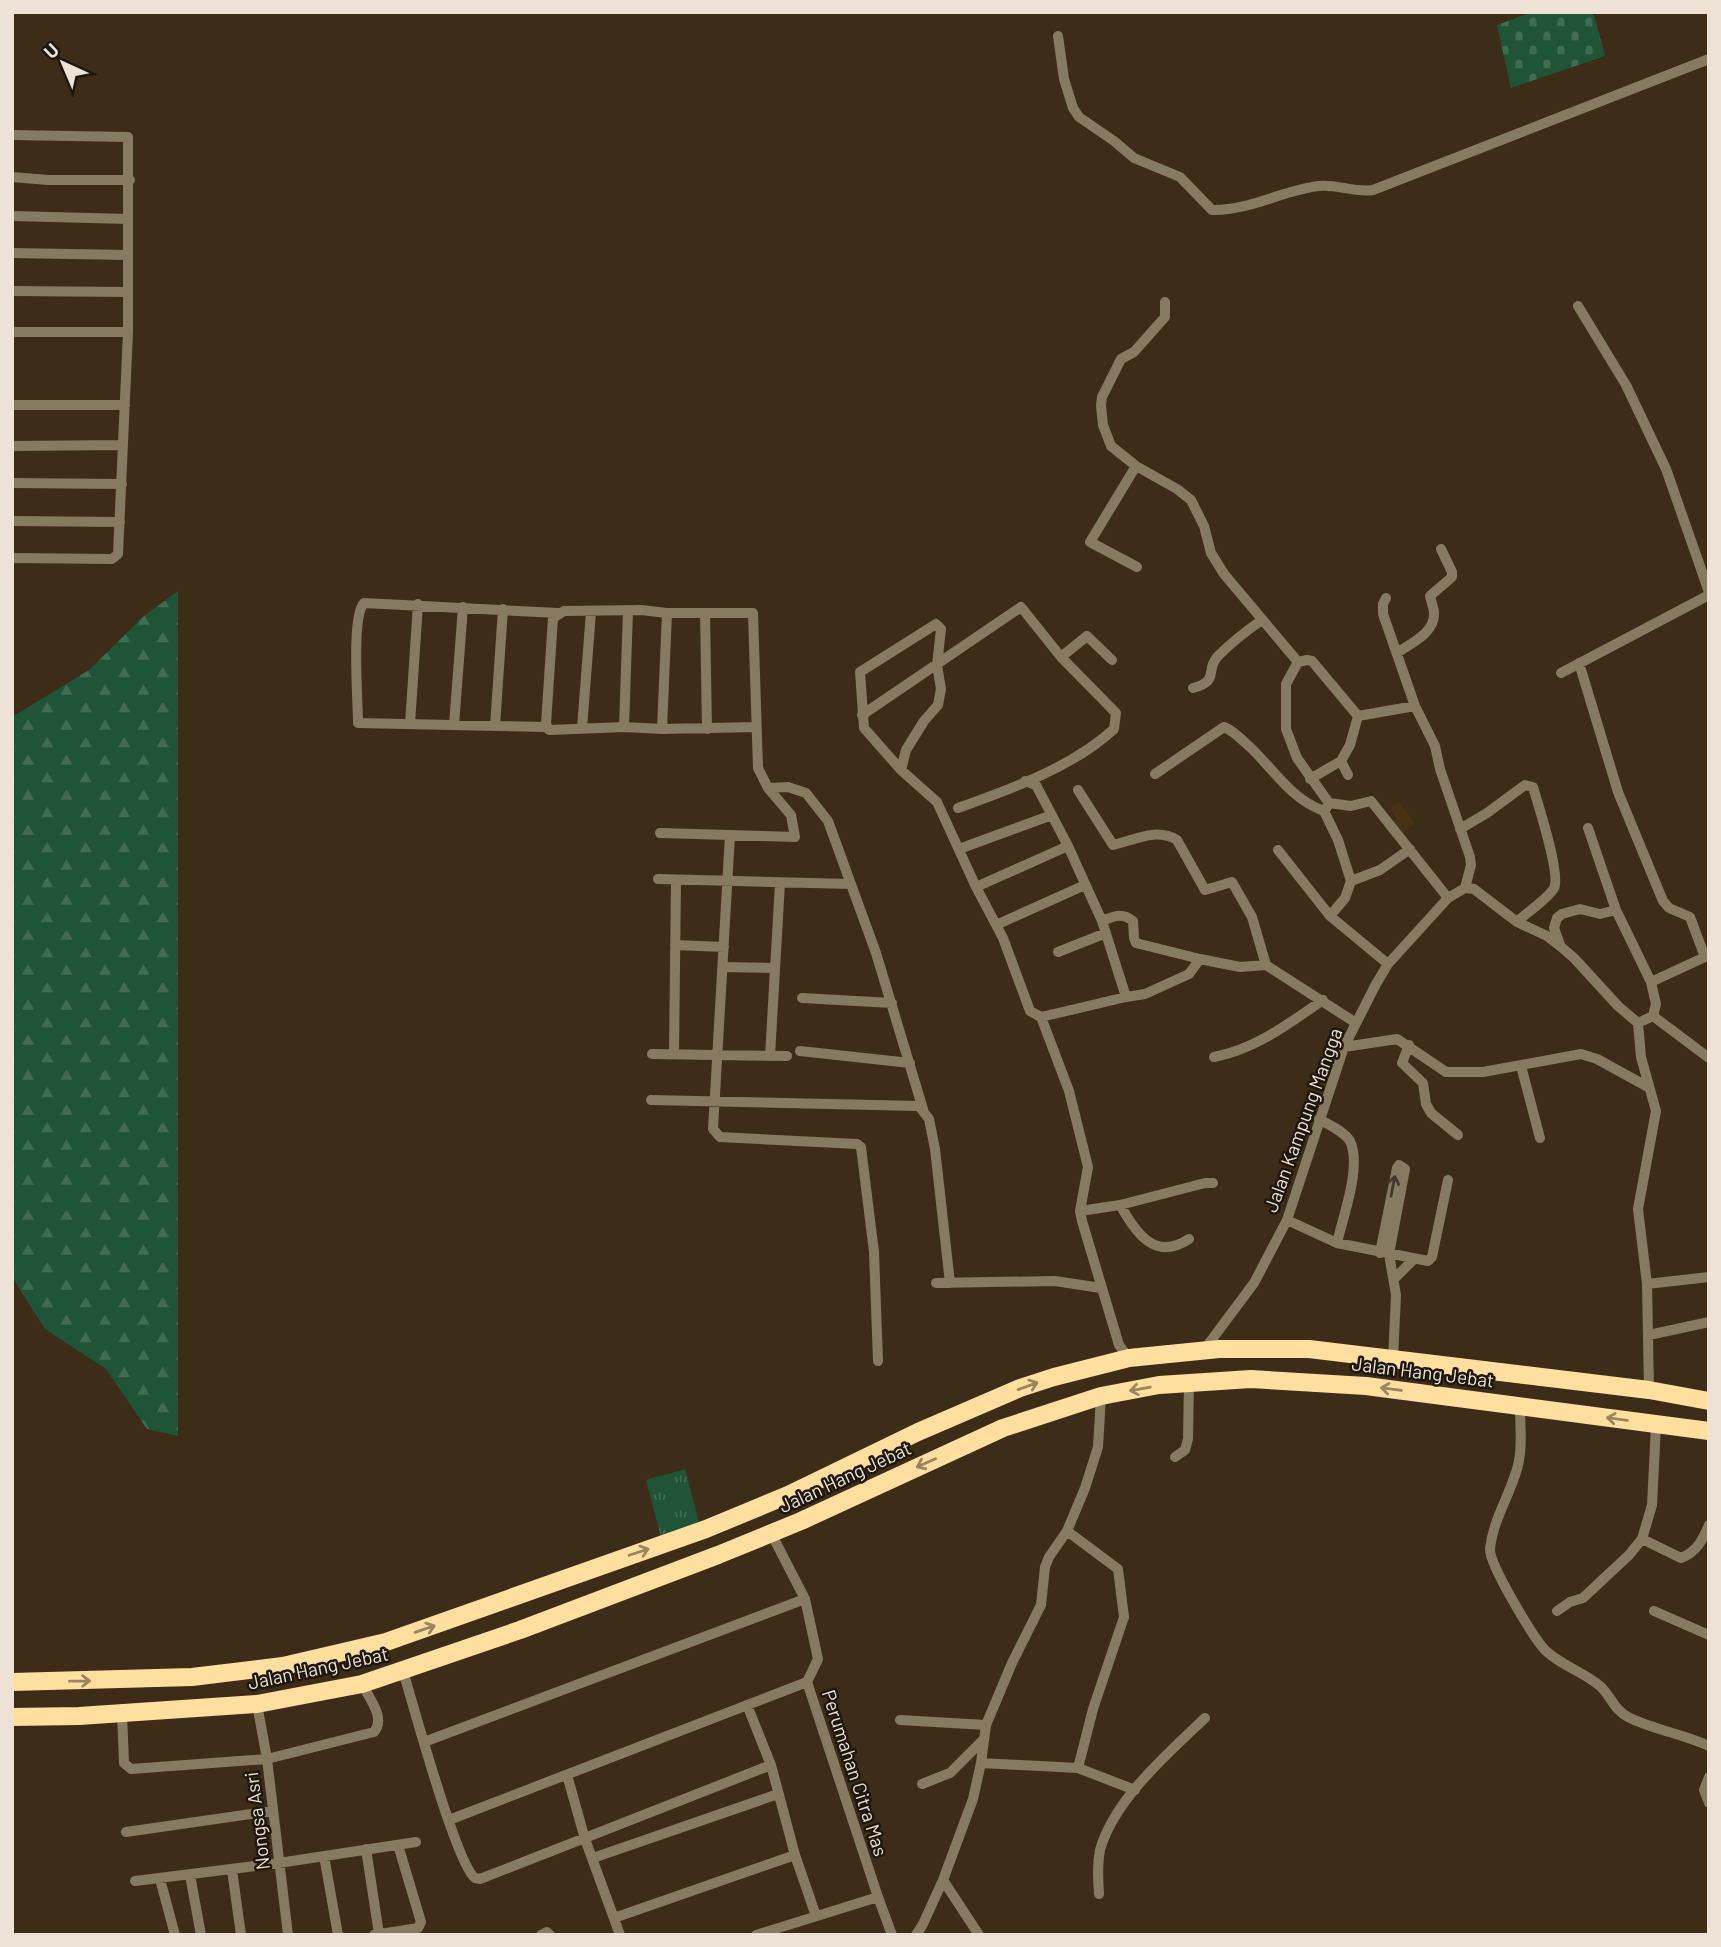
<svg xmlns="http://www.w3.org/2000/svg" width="1721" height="1947" font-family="Barlow,sans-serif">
<defs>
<pattern id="grass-tufts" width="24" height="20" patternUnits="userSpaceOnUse" patternTransform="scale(1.75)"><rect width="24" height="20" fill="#1f5437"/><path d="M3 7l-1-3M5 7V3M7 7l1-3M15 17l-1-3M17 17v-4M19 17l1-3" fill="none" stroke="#406c53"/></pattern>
<pattern id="forest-firs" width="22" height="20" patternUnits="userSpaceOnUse" patternTransform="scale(1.75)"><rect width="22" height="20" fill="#1f5437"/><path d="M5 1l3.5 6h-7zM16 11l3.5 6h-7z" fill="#406c53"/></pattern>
<pattern id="cemetery-stones" width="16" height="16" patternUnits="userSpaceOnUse" patternTransform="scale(1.75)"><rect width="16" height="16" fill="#1f5437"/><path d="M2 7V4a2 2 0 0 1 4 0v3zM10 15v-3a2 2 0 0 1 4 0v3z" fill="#406c53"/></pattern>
</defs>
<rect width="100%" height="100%" fill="#3d2d18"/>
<path fill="#473216" d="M 1399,801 L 1415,824 L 1394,840 L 1385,827 L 1396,818 L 1390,808 Z"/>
<path fill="url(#grass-tufts)" d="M 685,1469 L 700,1526 L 661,1537 L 646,1480 Z"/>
<path fill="url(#forest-firs)" d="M 178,591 L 178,1436 L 147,1429 L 106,1369 L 45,1329 L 12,1277 L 12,717 L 89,670 L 144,616 Z"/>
<path fill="url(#cemetery-stones)" d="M 1532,12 L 1593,12 L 1605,56 L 1511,88 L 1497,25 Z"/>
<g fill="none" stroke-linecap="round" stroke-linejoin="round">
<path stroke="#867a61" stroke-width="10" d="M 1058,36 L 1064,79 L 1073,108 L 1079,117 L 1114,141 L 1134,158 L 1180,177 L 1212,210 C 1250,211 1282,190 1319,186 C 1337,184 1355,193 1373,190 L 1709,59
M 12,135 L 128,137 L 128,332 L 118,554 L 112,559 L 12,558
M 12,177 L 48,180 L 130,180
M 12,216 L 128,219
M 12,253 L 128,255
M 12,291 L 128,292
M 1165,302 L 1165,317 L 1134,352 L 1121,359 L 1102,397 L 1101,406 L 1103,425 L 1111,446 L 1136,466 L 1177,489 L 1191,500 L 1204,526 L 1211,553 L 1224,574 L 1298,662 L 1286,684 L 1286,729 L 1297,758 L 1329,803 L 1351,806 L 1371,801 L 1448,898 L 1388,964 L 1376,984 L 1344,1047 L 1287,1220 L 1254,1283 L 1204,1350
M 1578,306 L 1626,385 L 1666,469 L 1709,592
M 12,332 L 128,332
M 12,405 L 125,405
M 12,446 L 123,445
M 1136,466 L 1090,542 L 1137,567
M 12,483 L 122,484
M 12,521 L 120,522
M 1386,598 L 1383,604 L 1383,614 L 1415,706 L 1435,746 L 1440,769 L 1470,857 L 1471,865 L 1465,888
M 705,613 L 707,729
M 1397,653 C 1411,643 1435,633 1434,613 C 1434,608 1431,602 1430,596 L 1452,577 L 1452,572 L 1441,549
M 1061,657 L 1087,636 L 1112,660
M 1298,662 L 1307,660 L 1312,661 L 1358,716
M 1579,663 L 1618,792 L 1663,901 L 1669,908 L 1690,917 L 1705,957 L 1651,982 L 1656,1004 L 1653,1016
M 1561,673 L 1709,595
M 1193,688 C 1221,680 1204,671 1218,656 C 1231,643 1246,631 1262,620
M 862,715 L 1021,607 L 1061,657 L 1116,713 L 1114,729 C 1073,767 1011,789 958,808
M 410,724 L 418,604
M 454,725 L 463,607
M 495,726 L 503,609
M 546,727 L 358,723 C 358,700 351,617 364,603 L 558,613
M 624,727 L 628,611
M 582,728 L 591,612
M 662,729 L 624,727 L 549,730 L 546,724 L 553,618 L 564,611 L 641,610 L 667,613 L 662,729 L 756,727
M 1341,761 L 1350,745 L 1358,716 L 1415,706
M 901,770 L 906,750 L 924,721 L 938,705 L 941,689 L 937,665 L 941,629 L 936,624 L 860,672 L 864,728 L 901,770 L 937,802 L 976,887 L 1003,938 L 1030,1011 L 1041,1017 L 1126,997 L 1102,921 L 1068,846 L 1036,785 L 1025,781
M 1155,774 L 1224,727 C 1234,731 1242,740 1250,747 C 1275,771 1291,799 1324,811
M 1310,779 L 1341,761 L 1348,775
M 768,788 L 788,787 L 806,793 L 828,821 L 876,953 L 923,1109
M 1078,790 L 1113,845 C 1133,841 1156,827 1177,840 L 1205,890 L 1232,882 L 1252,917 L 1266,965
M 1327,807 L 1324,811 L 1338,840 L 1351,881
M 1588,828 L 1616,910 L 1651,982
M 1460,829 L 1487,813 L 1525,785 L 1533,787 C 1538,804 1561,875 1554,888 C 1549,898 1526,913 1517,922
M 660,833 L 795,837 L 791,815 L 768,788 L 758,768 L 753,613 L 667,613
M 730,835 L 713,1129 L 720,1137 L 857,1144 L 861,1147 L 874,1252 L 878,1361
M 959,849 L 1052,815
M 1278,850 L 1330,916
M 658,879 L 851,884
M 976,887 L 1068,846
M 1448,898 L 1465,888 L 1474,889 L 1517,922 L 1547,936 L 1560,946 L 1574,958 L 1618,1006 L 1638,1023
M 1102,921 C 1114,916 1122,912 1133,921 L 1134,938 L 1136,943 L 1200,959
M 996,925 L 1085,885
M 675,945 L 724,947
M 1560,945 L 1554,928 L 1557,918 L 1562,914 L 1580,909 L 1600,914 L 1616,910
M 1058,952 L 1106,933
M 1388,964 L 1330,916 L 1345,898 L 1351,881 L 1380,870 L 1410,849
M 723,967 L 775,968
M 1126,997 L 1145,994 L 1189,974 L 1200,959 L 1240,967 L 1266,965 L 1356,1023
M 802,998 L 892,1003
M 1041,1017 L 1069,1091 L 1088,1167 L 1080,1211 L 1082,1221 L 1119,1345 L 1129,1358
M 1409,1045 L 1402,1063 L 1423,1083 L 1426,1104 L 1431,1113 L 1458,1135
M 1344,1047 L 1397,1039 L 1446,1072 L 1483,1072 L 1581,1054 L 1597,1059 L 1648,1087
M 800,1051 L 910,1063
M 652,1054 L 787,1056
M 674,1054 L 676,880
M 770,1056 L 780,883
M 1214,1057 C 1256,1049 1288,1024 1323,1000
M 1521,1066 L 1540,1138
M 651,1100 L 919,1106 L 929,1119 L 935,1149 L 950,1283
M 1319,1119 C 1329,1125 1344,1131 1350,1141 C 1362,1167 1343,1216 1337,1243
M 1120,1205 C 1136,1232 1154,1262 1189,1239
M 1080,1211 L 1120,1205 L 1205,1183 L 1213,1183
M 1287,1220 L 1337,1243 L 1428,1261 L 1432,1257 L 1448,1180
M 1380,1253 L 1397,1168 L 1399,1165 L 1405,1169 L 1389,1254 L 1396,1295 L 1393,1359
M 1394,1279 L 1414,1259
M 936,1283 L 1055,1281 L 1101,1288
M 1647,1284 L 1709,1277
M 1649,1335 L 1709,1322
M 1649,1390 L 1647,1284 L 1638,1209 L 1656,1111 L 1641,1057 L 1638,1023 L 1653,1016 L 1709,1058
M 1520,1405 C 1520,1426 1523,1449 1517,1469 C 1509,1497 1493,1520 1490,1549 C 1489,1564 1534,1639 1546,1651 C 1562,1666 1584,1672 1600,1686 C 1611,1696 1614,1710 1628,1717 C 1654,1730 1683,1734 1709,1746
M 1175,1457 L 1185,1450 L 1188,1439 L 1189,1382
M 1067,1531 L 1118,1569 L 1124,1617 L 1093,1709 L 1078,1768
M 771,1533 L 805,1599 L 818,1659 L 807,1682
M 1642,1539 L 1681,1558 C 1697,1552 1703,1539 1709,1525
M 1557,1611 L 1570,1602 L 1583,1598 L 1629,1555 L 1642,1539 L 1652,1505 L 1656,1425
M 1654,1611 L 1709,1635
M 403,1671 C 413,1704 456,1864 475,1878 L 480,1879 L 771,1765
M 807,1682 L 878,1897 L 892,1935
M 257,1704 L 267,1759 L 288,1935
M 747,1705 L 771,1765 L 795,1855 L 816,1916
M 122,1714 L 124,1763 L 131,1769 L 267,1759 L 374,1732 C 386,1718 369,1698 362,1684
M 900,1720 L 986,1725
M 424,1742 L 805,1599
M 981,1763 L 1078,1768 L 1135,1790
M 567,1775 L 585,1839 L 620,1935
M 1709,1777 L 1704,1790 L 1709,1803
M 922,1784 L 950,1773 L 984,1739
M 449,1820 L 807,1682
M 126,1832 L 272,1811
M 366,1849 L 379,1934
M 324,1856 L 338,1935
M 593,1858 L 778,1794
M 232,1870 L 241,1935
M 190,1875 L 201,1935
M 160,1879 L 175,1935
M 943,1880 L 979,1935
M 135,1881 L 279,1863 L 416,1842
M 1099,1894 C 1098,1879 1097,1865 1100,1850 C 1114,1800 1168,1753 1205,1718
M 614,1918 L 795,1855
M 374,1935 L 418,1928 L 421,1922 L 398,1845
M 541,1935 L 547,1932 L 550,1935
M 756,1935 L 878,1897
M 916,1935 L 923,1924 L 943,1880 L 973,1799 L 981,1763 L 986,1725 L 1012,1663 L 1041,1605 L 1045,1567 L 1049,1557 L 1067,1531 L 1085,1488 L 1098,1447 L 1101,1396"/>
<path stroke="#ffdfa0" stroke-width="18" d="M 12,1682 L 192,1677 L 283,1666 L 386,1642 L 706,1529 L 788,1495 L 918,1432 L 1020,1388 L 1054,1377 L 1129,1358 L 1219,1349 L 1309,1349 L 1649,1390 L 1709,1401
M 12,1717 L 79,1716 L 257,1704 L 362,1684 L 520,1630 L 718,1555 L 801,1521 L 1003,1428 L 1101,1396 L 1159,1385 L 1251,1379 L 1366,1386 L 1709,1431"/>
</g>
<defs><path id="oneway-shaft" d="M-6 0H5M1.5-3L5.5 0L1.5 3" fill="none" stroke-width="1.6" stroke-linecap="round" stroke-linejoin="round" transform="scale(1.75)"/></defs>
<use stroke="#423a2b" href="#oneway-shaft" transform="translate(1393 1186) rotate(-79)"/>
<g stroke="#9a855e">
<use href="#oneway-shaft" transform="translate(1028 1386) rotate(-20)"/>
<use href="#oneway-shaft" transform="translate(1140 1389) rotate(170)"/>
<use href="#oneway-shaft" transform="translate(1391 1389) rotate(-173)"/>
<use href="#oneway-shaft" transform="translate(1617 1419) rotate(-172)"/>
<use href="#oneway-shaft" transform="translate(926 1463) rotate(156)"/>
<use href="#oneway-shaft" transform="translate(639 1552) rotate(-18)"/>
<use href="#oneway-shaft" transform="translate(425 1629) rotate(-19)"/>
<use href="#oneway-shaft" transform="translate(80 1681) rotate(-1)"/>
</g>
<g text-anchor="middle" stroke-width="5" stroke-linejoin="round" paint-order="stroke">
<g font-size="19" fill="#ede2d5" stroke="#1e170e">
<text transform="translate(1303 1120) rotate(-70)" y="7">Jalan Kampung Mangga</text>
<text transform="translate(1423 1372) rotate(7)" y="7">Jalan Hang Jebat</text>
<text transform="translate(845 1477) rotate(-25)" y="7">Jalan Hang Jebat</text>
<text transform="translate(318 1668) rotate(-12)" y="7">Jalan Hang Jebat</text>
<text transform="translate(855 1773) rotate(72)" y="7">Perumahan Citra Mas</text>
<text transform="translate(257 1821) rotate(-97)" y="7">Nongsa Asri</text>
</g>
</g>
<rect width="1721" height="1947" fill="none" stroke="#ede2d5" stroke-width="28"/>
<g transform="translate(63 63) rotate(316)" stroke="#1e170e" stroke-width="5" paint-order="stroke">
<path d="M0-5L12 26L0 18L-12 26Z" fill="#ede2d5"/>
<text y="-10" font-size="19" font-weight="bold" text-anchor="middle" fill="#ede2d5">U</text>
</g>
</svg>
